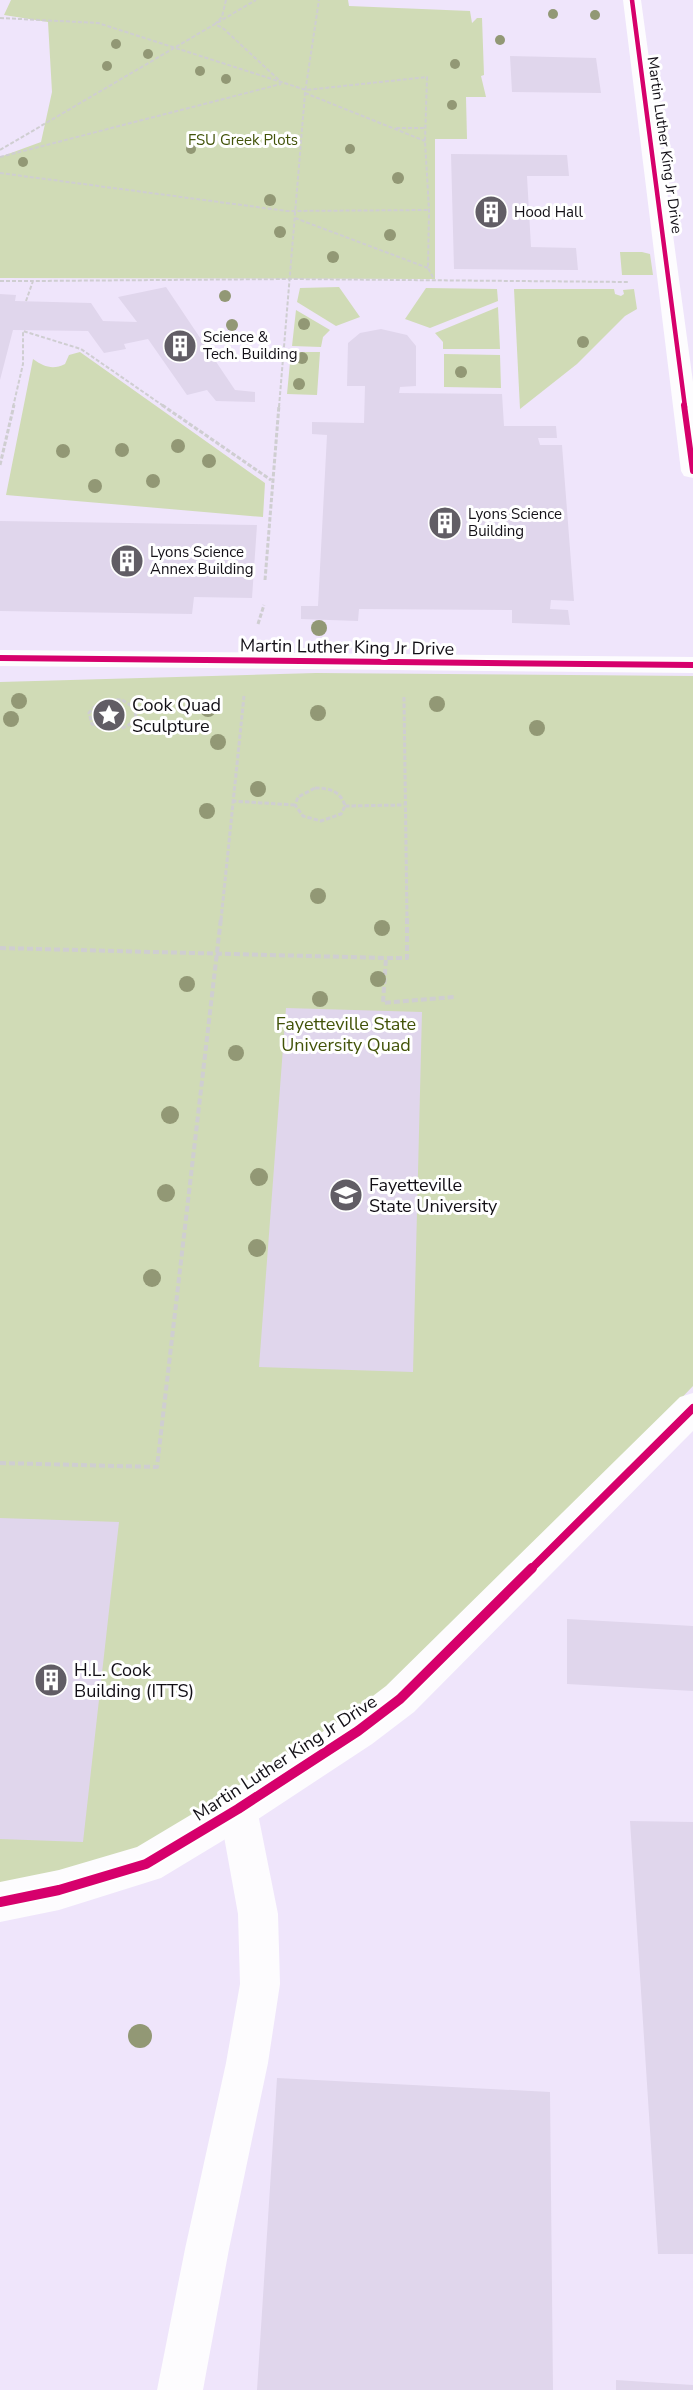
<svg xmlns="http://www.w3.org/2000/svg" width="693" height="2390" font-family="'Nunito Sans',sans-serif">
<rect width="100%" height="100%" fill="#f3edf9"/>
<path fill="#efe5fb" d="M 0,0 L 693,0 L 693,2390 L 0,2390 Z"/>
<path fill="#d0dbb6" d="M 11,0 L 348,0 L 349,6 L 470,11 L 472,23 L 477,18 L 482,18 L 484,75 L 481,76 L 486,97 L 466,97 L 467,139 L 435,139 L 435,279 L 0,278 L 0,157 L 41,142 L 52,92 L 48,22 L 4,15 Z
M 620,252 L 642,252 L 650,254 L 653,275 L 622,275 Z
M 339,287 L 360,317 L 336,326 L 297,302 L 300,288 Z
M 426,288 L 497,289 L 498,301 L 430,328 L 405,319 Z
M 514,289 L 614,289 L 615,294 L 621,296 L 624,294 L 623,290 L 634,289 L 637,309 L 625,316 L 577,364 L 520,409 Z
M 498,307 L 500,349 L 443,349 L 443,342 L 435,333 Z
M 296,310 L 330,330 L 323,337 L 321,347 L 292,346 Z
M 80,352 L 265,483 L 263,517 L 6,495 L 33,359 C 44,367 53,370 65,364 L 69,355 Z
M 291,352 L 320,352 L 317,395 L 287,394 Z
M 444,354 L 500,355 L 501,388 L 444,387 Z
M 316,673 L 693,676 L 693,1386 L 387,1707 L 140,1858 L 0,1898 L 0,682 Z"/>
<path fill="#e0d6ec" d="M 510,56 L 596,58 L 601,93 L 512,92 Z
M 451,154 L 567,155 L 569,176 L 527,176 L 531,247 L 576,248 L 578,270 L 454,269 Z
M 166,287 L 235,390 L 255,392 L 255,402 L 216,401 L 207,390 L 187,395 L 148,339 L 124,344 L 126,349 L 104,353 L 88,331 L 13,330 L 0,380 L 0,294 L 16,295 L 15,301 L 91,303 L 103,321 L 137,322 L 118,297 Z
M 381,329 L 407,335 L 416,346 L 416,386 L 400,387 L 399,393 L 502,394 L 504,426 L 556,426 L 557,438 L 538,438 L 540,445 L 562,445 L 574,601 L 551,600 L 550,609 L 568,610 L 570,625 L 512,623 L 512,610 L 359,609 L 358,621 L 301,619 L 301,606 L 318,606 L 327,435 L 312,434 L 312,422 L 364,423 L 365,386 L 347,386 L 348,343 L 360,333 Z
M 0,521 L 257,525 L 252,598 L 194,597 L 192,614 L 0,611 Z
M 286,1008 L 422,1012 L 413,1372 L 259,1367 Z
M 0,1518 L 119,1522 L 83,1842 L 0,1839 Z
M 567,1619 L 693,1626 L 693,1691 L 567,1684 Z
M 630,1821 L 693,1822 L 693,2254 L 658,2254 Z
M 277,2078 L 550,2092 L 553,2390 L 257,2390 Z
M 616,2380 L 693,2385 L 693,2390 L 616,2390 Z"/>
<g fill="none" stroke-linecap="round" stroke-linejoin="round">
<path stroke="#cfced1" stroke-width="2" stroke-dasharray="4 2" stroke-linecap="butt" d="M 226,0 L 222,17 L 215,24 L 224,29 L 280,81
M 0,18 L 98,23 L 306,90 L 427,77 L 425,141 L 429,210 L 428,268 L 434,279
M 305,93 L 425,141
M 396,128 L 426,128
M 0,150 L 256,0
M 0,157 L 281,84
M 0,173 L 287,211 L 429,210
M 295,218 L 428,268
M 0,281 L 33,281
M 26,301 L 33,281 L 290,279 L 629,282
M 13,407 L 23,364 L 23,331 L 81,349 L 165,407
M 279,407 L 305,93 L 319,0"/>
<path stroke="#cfced1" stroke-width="3" stroke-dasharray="4.5 2" stroke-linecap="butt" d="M 162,405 L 271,480
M 0,465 L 14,405
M 265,580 L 279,405
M 258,624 L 264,605
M 404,697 L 407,920
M 122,700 L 135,708 L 136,719 C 123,732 108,732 92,724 L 89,713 C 97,702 108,699 122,700 Z
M 315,788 C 329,788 341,791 345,806 L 341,814 L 321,821 L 303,816 L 295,805 L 298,797 Z
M 232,801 L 295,805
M 345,806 L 404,805
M 221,920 L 244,696"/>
<path stroke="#cfced1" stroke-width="4" stroke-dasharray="6 3" stroke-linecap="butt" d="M 407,918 L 407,958 L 386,958 L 383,1003 L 454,997
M 0,948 L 386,958
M 0,1463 L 157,1467 L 221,918"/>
<path fill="#fdfcfe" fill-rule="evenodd" d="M 238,1791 L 252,1796 L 257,1809 L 278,1914 L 280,1984 L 268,2063 L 229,2249 L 203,2390 L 157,2390 L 185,2249 L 226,2063 L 240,1984 L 238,1914 L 219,1809 L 224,1796 Z"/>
<path fill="#fdfcfe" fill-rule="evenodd" d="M 623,0 L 641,0 L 693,382 L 693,478 L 684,476 L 681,471 Z
M 0,650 L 693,657 L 693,673 L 0,666 Z
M 693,1393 L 693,1431 L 414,1712 L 372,1744 L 252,1823 L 161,1878 L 59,1910 L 0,1922 L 0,1882 L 59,1870 L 137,1847 L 224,1795 L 344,1718 L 386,1686 L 680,1397 Z"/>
<defs>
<path id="cycleway-far3" d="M 632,0 L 685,407"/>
<path id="cycleway-far2" d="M 684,405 L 693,471
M 0,658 L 693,665"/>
<path id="cycleway-far1" d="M 531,1569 L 693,1408"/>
<path id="cycleway" d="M 0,1902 L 59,1890 L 146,1864 L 238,1809 L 358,1731 L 400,1699 L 532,1568"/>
</defs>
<use href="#cycleway-far3" stroke="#fff" stroke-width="7"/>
<use href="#cycleway-far2" stroke="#fff" stroke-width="9"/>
<use href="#cycleway-far1" stroke="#fff" stroke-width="11"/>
<use href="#cycleway" stroke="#fff" stroke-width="14"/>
<use href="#cycleway-far3" stroke="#d6006c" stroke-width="4.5"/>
<use href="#cycleway-far2" stroke="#d6006c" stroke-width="6"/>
<use href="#cycleway-far1" stroke="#d6006c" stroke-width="8"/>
<use href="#cycleway" stroke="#d6006c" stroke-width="10"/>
</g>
<g fill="#929875">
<circle cx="553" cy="14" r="5"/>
<circle cx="595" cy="15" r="5"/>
<circle cx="500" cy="40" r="5"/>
<circle cx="116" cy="44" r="5"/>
<circle cx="148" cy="54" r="5"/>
<circle cx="455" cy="64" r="5"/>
<circle cx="107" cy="66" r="5"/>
<circle cx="200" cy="71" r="5"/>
<circle cx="226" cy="79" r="5"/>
<circle cx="452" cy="105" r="5"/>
<circle cx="191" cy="149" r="5"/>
<circle cx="350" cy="149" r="5"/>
<circle cx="23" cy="162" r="5"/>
<circle cx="398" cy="178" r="6"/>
<circle cx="270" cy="200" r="6"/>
<circle cx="280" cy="232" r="6"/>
<circle cx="390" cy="235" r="6"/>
<circle cx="333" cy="257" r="6"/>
<circle cx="225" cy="296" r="6"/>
<circle cx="304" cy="324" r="6"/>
<circle cx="232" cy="325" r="6"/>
<circle cx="583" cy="342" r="6"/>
<circle cx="302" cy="358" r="6"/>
<circle cx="461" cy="372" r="6"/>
<circle cx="299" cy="384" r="6"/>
<circle cx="178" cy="446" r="7"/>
<circle cx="122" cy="450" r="7"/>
<circle cx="63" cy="451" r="7"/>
<circle cx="209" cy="461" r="7"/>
<circle cx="153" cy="481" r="7"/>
<circle cx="95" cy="486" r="7"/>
<circle cx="319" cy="628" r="8"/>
<circle cx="19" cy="701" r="8"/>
<circle cx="437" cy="704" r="8"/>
<circle cx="208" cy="709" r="8"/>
<circle cx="318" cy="713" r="8"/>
<circle cx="11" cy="719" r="8"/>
<circle cx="537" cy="728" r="8"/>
<circle cx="218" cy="742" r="8"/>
<circle cx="258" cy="789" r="8"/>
<circle cx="207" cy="811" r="8"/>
<circle cx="318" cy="896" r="8"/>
<circle cx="382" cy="928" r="8"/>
<circle cx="378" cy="979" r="8"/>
<circle cx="187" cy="984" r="8"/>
<circle cx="320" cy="999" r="8"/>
<circle cx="236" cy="1053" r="8"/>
<circle cx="170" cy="1115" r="9"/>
<circle cx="259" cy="1177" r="9"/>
<circle cx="166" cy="1193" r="9"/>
<circle cx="257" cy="1248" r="9"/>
<circle cx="152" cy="1278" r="9"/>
<circle cx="140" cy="2036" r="12"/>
</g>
<defs>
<symbol id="building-disc" viewBox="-11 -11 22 22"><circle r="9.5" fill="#615d65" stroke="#fff"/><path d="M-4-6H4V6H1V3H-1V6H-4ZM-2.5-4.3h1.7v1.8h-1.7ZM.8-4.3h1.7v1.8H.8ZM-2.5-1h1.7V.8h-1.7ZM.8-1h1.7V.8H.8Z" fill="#fff"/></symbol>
<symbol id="sight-disc" viewBox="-11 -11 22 22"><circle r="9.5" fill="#615d65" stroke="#fff"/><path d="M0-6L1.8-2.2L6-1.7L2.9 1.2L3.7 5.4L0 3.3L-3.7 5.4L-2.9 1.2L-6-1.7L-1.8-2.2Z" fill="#fff"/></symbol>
<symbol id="university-disc" viewBox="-11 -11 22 22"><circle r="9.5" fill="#615d65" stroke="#fff"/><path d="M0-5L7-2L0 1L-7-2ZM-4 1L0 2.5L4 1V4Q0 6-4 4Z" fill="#fff"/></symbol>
</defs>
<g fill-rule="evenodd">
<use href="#building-disc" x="472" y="193" width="38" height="38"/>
<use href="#building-disc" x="161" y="327" width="38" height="38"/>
<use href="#building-disc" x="426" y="504" width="38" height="38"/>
<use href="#building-disc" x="108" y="542" width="38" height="38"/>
<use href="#sight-disc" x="90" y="696" width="38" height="38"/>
<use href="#university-disc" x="327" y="1176" width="38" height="38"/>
<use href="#building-disc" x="32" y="1661" width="38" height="38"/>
</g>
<g text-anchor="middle" stroke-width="6" stroke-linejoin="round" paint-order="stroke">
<g font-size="15" fill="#425309" stroke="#fff">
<text x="243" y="145">FSU Greek Plots</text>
</g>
<g font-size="15" fill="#120f16" stroke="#fff">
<text transform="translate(665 145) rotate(82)" y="5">Martin Luther King Jr Drive</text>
</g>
<g font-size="15" fill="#120f16" stroke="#fff" text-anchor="start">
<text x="514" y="217">Hood Hall</text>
<text x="203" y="342">Science &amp;<tspan x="203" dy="17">Tech. Building</tspan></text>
<text x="468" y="519">Lyons Science<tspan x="468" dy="17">Building</tspan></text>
<text x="150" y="557">Lyons Science<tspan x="150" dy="17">Annex Building</tspan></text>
</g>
<g font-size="18" fill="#120f16" stroke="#fff">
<text transform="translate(347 647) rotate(1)" y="6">Martin Luther King Jr Drive</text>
<text transform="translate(285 1758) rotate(-33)" y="6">Martin Luther King Jr Drive</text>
</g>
<g font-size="18" fill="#120f16" stroke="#fff" text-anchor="start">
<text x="132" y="711">Cook Quad<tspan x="132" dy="21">Sculpture</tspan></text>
<text x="369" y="1191">Fayetteville<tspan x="369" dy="21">State University</tspan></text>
<text x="74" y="1676">H.L. Cook<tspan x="74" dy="21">Building (ITTS)</tspan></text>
</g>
<g font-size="18" fill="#425309" stroke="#fff">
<text x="346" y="1030">Fayetteville State<tspan x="346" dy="21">University Quad</tspan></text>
</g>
</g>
</svg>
